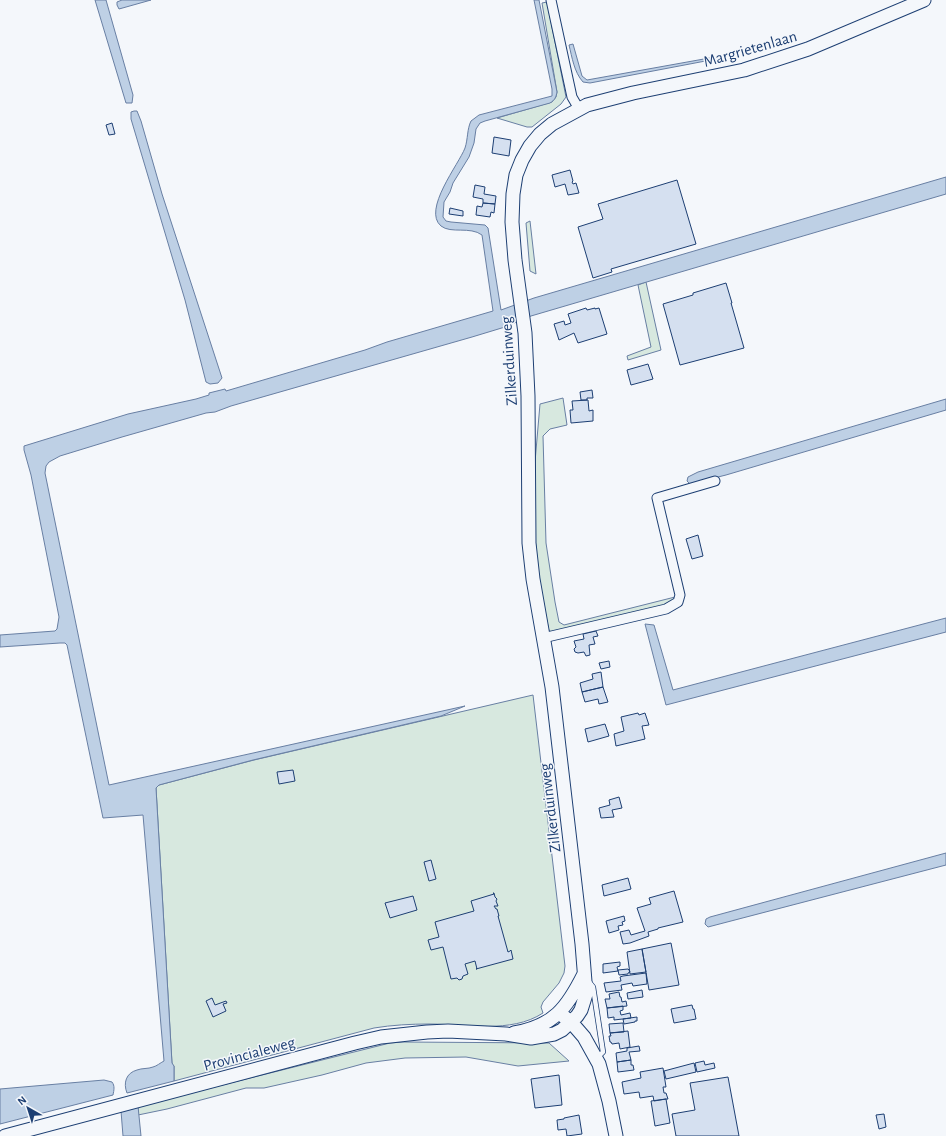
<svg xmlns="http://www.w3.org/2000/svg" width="946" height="1136" font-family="'Alegreya Sans',sans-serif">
<rect width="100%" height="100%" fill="#f4f7fb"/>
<path fill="#d7e8df" stroke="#687fa3" d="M 547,2 L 566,97 L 561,104 L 532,127 L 527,127 L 497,118 L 552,102 L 556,97 L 557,92 L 542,3 Z
M 530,221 L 536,274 L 530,271 L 526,223 Z
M 646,282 L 661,350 L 628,360 L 627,356 L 651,347 L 638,285 Z
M 563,398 L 567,425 L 550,429 L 543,436 L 546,543 L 555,602 L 559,622 L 564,625 L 675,597 L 671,605 L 557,633 L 549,631 L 537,573 L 535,532 L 535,462 L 540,404 Z
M 533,695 L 565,966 L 564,973 L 559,983 L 543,1002 L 541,1007 L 543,1013 C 511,1034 465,1024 429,1024 C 411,1024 392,1025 374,1028 L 174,1081 L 174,1066 L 172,1064 L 156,788 L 159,785 L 254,760 Z
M 403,1042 L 549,1043 L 569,1061 L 518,1066 L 466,1057 L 405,1058 L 366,1063 L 322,1075 L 264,1088 L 246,1088 L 167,1109 L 138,1115 L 138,1106 L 390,1043 Z"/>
<path fill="#bed0e5" stroke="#687fa3" d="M 95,0 L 106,0 L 133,95 L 132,103 L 126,103 Z
M 122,0 L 151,0 L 119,9 L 117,5 L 117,2 Z
M 534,0 L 539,0 L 557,92 C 556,97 555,100 550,103 L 485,121 L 480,123 L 476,129 L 474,143 L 469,157 L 453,183 L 450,192 L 444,202 L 443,217 L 446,221 L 451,222 L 485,225 L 488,228 L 501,310 L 534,298 L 946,177 L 946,194 L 531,316 L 505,327 L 472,337 L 231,406 L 215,412 L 206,413 L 122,437 L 60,456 L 49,462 L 46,466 L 45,473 L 109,785 L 465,706 L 441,716 L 253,760 L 159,785 L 156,788 L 172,1063 L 174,1066 L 174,1081 L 127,1093 C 123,1083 126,1073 137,1070 C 142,1068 148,1069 153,1067 C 157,1066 160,1063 164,1061 L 143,815 L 103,818 L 67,645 L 65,643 L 60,643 L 0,647 L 0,635 L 55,631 L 57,629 L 59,617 L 31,475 L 24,450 L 24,446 L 128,414 L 196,399 L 209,395 L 209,393 L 225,389 L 226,391 L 365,350 L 387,342 L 493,311 L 482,235 C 470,226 451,234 441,226 C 422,210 459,164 465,148 C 468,139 467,129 471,121 L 479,115 L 552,96 L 552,89 Z
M 573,44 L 582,76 L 587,80 L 715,57 L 716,59 L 590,83 L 583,82 C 574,72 572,57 569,45 Z
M 134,111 L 137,111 L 141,121 L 162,194 L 222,378 L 218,383 L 210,384 L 206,382 L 185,300 L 131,119 L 131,112 Z
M 946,399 L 946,410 L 726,475 L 690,484 L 687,481 L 688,477 L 698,472 Z
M 946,618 L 946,632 L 666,705 L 645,624 L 654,625 L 673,690 L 760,667 Z
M 946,853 L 946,865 L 708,927 L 705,924 L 706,919 L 710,917 Z
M 104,1080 L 112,1082 C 115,1086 114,1090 113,1095 L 0,1124 L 0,1089 Z
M 138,1106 L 141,1136 L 123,1136 L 121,1111 Z"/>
<path fill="#d5e0f0" stroke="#1d3f73" d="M 112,123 L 115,134 L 109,135 L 106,125 Z
M 494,137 L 511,140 L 509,156 L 492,153 Z
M 570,170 L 573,181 L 572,182 L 573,184 L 576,183 L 579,193 L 568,195 L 565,184 L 555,187 L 552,175 Z
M 677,180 L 696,244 L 611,269 L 612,272 L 593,278 L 578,227 L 603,219 L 598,204 Z
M 475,185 L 485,187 L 484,194 L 496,196 L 495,204 L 483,203 L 483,199 L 473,197 Z
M 483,203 L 495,204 L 494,213 L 491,212 L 490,217 L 476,215 L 477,206 L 482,207 Z
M 450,208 L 463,211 L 463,216 L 449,214 Z
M 726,283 L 732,303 L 731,303 L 744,348 L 680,365 L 663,304 L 693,295 L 693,293 Z
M 586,308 L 587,310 L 595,308 L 595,309 L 599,308 L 607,334 L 578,343 L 574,333 L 559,340 L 554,324 L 564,321 L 565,325 L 571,323 L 568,314 Z
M 648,364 L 653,379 L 631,385 L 627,370 Z
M 592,390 L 593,398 L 587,398 L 587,400 L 581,400 L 580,392 Z
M 588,400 L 589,411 L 593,410 L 593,421 L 571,423 L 570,410 L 573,410 L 572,401 Z
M 698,535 L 703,556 L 692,559 L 686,539 Z
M 596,631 L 598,636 L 593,637 L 595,644 L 589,645 L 590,655 L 586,656 L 584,652 L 578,653 L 575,652 L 574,649 L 576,647 L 574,641 L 584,639 L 583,634 Z
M 609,661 L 610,667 L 601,669 L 599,663 Z
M 601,672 L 603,687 L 582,692 L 580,683 L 593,679 L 592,674 Z
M 603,687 L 608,702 L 599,704 L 598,699 L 585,702 L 582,692 Z
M 638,713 L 639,715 L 645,713 L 649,725 L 642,726 L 645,739 L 616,746 L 614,734 L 624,731 L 621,717 Z
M 605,724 L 609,736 L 588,742 L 585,729 Z
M 293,770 L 295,781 L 279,784 L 277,772 Z
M 619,797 L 622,808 L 612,810 L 614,817 L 601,818 L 599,808 L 610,805 L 609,800 Z
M 431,860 L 436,879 L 429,881 L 424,862 Z
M 628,878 L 631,889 L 604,896 L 602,885 Z
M 674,891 L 683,922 L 658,928 L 658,929 L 648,932 L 649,936 L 630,943 L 623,944 L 620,932 L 629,930 L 631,935 L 645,931 L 637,908 L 651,904 L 649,898 Z
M 493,893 L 494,893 L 495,897 L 497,899 L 496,901 L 498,906 L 494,906 L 496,909 L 497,909 L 499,916 L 498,916 L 508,952 L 510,951 L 511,950 L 513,959 L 476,969 L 477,969 L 475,961 L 465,964 L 468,974 L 463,976 L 462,979 L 459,980 L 457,978 L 451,979 L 443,947 L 431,950 L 428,940 L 439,937 L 435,922 L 474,911 L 471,901 L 494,894 Z
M 413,896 L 417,910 L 390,918 L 385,903 Z
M 624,916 L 625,921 L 622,922 L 623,925 L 618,926 L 619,930 L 609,933 L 606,921 Z
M 671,943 L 679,985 L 649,990 L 642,949 Z
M 642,949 L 646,972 L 630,974 L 627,952 Z
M 620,962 L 620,966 L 617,967 L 618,971 L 603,973 L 603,964 Z
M 628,969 L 629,970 L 630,972 L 628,973 L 628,974 L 619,975 L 618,970 Z
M 646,973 L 647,984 L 633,986 L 632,983 L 621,985 L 622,990 L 606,992 L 604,983 L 621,981 L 620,977 L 623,976 Z
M 642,990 L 643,997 L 628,999 L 627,993 Z
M 619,992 L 620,997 L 621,997 L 622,1002 L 626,1001 L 627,1006 L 607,1008 L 605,999 L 610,999 L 609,994 Z
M 212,998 L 215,1005 L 226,1001 L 227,1003 L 223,1004 L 226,1011 L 213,1017 L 206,1001 Z
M 692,1005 L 693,1009 L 694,1009 L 696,1019 L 674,1023 L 671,1009 Z
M 623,1006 L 623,1010 L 620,1011 L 621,1015 L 630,1013 L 631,1018 L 614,1020 L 614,1017 L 608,1018 L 607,1008 Z
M 637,1017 L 637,1021 L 635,1021 L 635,1022 L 624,1024 L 623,1019 Z
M 623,1023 L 624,1032 L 610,1033 L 609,1024 Z
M 628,1031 L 630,1047 L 620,1049 L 619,1043 L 612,1044 L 611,1042 L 610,1042 L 609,1036 L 611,1036 L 610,1033 Z
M 639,1046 L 640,1051 L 629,1052 L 631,1060 L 617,1062 L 616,1053 L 627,1051 L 627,1048 Z
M 631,1060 L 631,1065 L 633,1065 L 634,1070 L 618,1072 L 617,1062 Z
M 704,1061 L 705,1065 L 714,1063 L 715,1068 L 697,1072 L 695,1063 Z
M 694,1063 L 696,1072 L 666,1079 L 664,1071 Z
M 663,1068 L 666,1087 L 663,1087 L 664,1093 L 666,1093 L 668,1099 L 666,1099 L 654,1101 L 653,1096 L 640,1098 L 639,1092 L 624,1094 L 622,1082 L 641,1078 L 640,1072 Z
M 559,1075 L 562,1105 L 535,1108 L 531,1079 Z
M 728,1077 L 739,1136 L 676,1136 L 672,1114 L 695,1110 L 690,1083 Z
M 666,1099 L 670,1123 L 655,1126 L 651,1101 Z
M 884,1114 L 886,1127 L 879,1129 L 876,1115 Z
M 579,1115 L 582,1134 L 567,1136 L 566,1129 L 558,1130 L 557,1120 L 564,1119 L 564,1118 Z"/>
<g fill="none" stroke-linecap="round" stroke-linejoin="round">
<defs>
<path id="lane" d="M 589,982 L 593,987 L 603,1052 L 597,1058"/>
<path id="street" d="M 551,0 L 572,97 L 579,109
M 543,638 L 666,609 L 678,602 L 680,595 L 657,498 L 715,481"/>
<path id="secondary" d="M 559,1013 L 571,1022 L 584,1037 L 599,1064 L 609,1101 L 616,1136
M 514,1033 C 554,1026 567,1008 584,974
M 5,1136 L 355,1043 L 381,1037 L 427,1032 L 448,1031 L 506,1034 L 531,1038 L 554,1034 L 562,1030 L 577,1016 L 581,1010 L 586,994 L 582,944 L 552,687 L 533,579 L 529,543 L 528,396 L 525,333 L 515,260 L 512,222 L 513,194 L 516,175 L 522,160 L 530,146 L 540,134 L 552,124 L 587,105 L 633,93 L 744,70 L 808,49 L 924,0"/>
</defs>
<use href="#lane" stroke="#1d3f73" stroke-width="6"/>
<use href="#street" stroke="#1d3f73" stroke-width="11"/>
<use href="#secondary" stroke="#1d3f73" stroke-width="15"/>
<use href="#lane" stroke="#f4f7fb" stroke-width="4.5"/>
<use href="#street" stroke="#f4f7fb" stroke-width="9"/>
<use href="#secondary" stroke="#f4f7fb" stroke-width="13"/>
</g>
<g text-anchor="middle" stroke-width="3" stroke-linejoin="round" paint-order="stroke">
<g font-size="16" fill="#1d3f73" stroke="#f4f7fb">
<text transform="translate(750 48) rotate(-16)" y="6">Margrietenlaan</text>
<text transform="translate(508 361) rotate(-94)" y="6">Zilkerduinweg</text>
<text transform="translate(549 808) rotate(-97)" y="6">Zilkerduinweg</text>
<text transform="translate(249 1053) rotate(-15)" y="6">Provincialeweg</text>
</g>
</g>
<g transform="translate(28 1108) rotate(321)" stroke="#f4f7fb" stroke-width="3" paint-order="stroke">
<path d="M0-3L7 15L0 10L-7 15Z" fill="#1d3f73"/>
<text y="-6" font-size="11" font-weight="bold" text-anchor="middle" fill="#1d3f73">N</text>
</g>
</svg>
